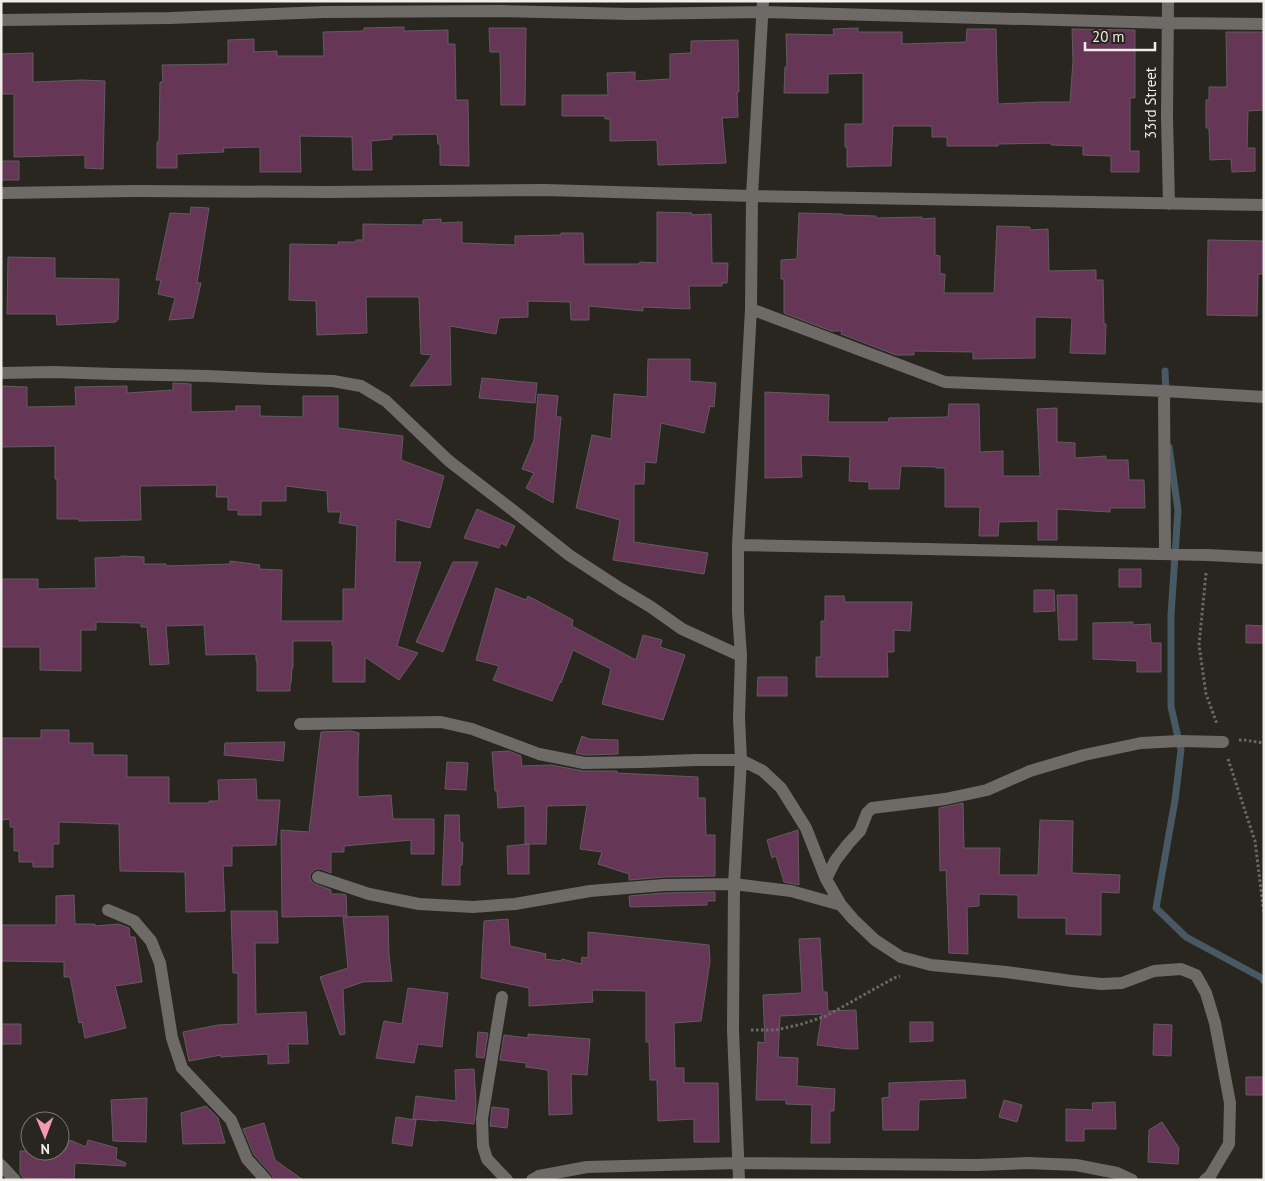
<svg xmlns="http://www.w3.org/2000/svg" width="1265" height="1181" font-family="'PT Sans',sans-serif">
<rect width="100%" height="100%" fill="#29251f"/>
<g fill="none" stroke-linecap="round" stroke-linejoin="round">
<path stroke="#485963" stroke-width="7" d="M 1165,371 L 1166,394
M 1169,447 L 1178,510 L 1171,615 L 1171,707 L 1181,750 L 1175,800 L 1156,908 L 1186,937 L 1262,978 L 1264,981"/>
</g>
<path fill="#653656" stroke="#635c60" d="M 404,27 L 404,31 L 448,30 L 448,44 L 455,44 L 456,100 L 468,100 L 469,166 L 440,165 L 440,144 L 438,144 L 437,134 L 392,135 L 392,139 L 371,141 L 372,170 L 353,170 L 352,137 L 300,136 L 301,172 L 260,172 L 260,147 L 223,148 L 224,152 L 177,154 L 177,168 L 157,168 L 157,142 L 159,142 L 160,82 L 163,82 L 162,65 L 228,64 L 228,40 L 254,39 L 254,52 L 277,51 L 277,56 L 324,56 L 323,32 L 364,31 L 364,28 Z
M 489,28 L 526,28 L 525,105 L 501,105 L 500,52 L 490,52 Z
M 858,28 L 858,32 L 902,32 L 902,44 L 966,42 L 967,29 L 996,29 L 998,104 L 1042,102 L 1070,102 L 1073,61 L 1072,29 L 1135,30 L 1135,98 L 1130,98 L 1130,151 L 1139,151 L 1139,172 L 1111,172 L 1111,156 L 1083,155 L 1083,146 L 1051,145 L 1051,143 L 998,144 L 998,146 L 947,146 L 947,137 L 932,137 L 932,126 L 893,126 L 891,166 L 873,166 L 847,167 L 847,147 L 845,147 L 845,124 L 863,124 L 863,73 L 828,74 L 828,93 L 784,93 L 785,67 L 787,67 L 786,34 L 834,35 L 833,29 Z
M 1226,32 L 1264,32 L 1264,110 L 1248,111 L 1247,148 L 1255,148 L 1255,171 L 1232,172 L 1231,159 L 1210,160 L 1209,128 L 1206,128 L 1206,100 L 1209,100 L 1209,87 L 1227,87 Z
M 738,40 L 739,92 L 737,92 L 738,117 L 722,118 L 726,163 L 658,165 L 657,140 L 610,141 L 610,119 L 605,119 L 605,116 L 562,116 L 562,95 L 608,95 L 607,73 L 635,72 L 635,81 L 670,79 L 670,54 L 691,53 L 691,41 Z
M 33,53 L 33,82 L 82,80 L 105,81 L 103,169 L 85,168 L 85,155 L 14,157 L 14,94 L 1,94 L 1,54 Z
M 1,161 L 19,161 L 19,180 L 1,180 Z
M 191,207 L 209,208 L 197,283 L 201,283 L 193,318 L 169,320 L 175,298 L 158,294 L 161,280 L 156,280 L 170,213 L 190,214 Z
M 657,212 L 692,213 L 692,215 L 711,214 L 712,263 L 728,263 L 727,283 L 722,283 L 722,286 L 689,286 L 690,309 L 643,307 L 643,311 L 589,306 L 589,320 L 571,320 L 570,302 L 528,301 L 528,317 L 499,318 L 496,334 L 450,326 L 451,385 L 410,386 L 432,355 L 421,354 L 419,297 L 366,297 L 367,333 L 317,335 L 316,301 L 289,300 L 290,244 L 338,245 L 338,242 L 356,242 L 356,240 L 363,240 L 363,224 L 423,225 L 423,220 L 441,219 L 441,223 L 462,222 L 462,243 L 515,245 L 515,236 L 561,235 L 561,233 L 583,233 L 584,264 L 639,264 L 640,262 L 657,263 Z
M 799,213 L 842,214 L 842,215 L 876,216 L 876,218 L 922,217 L 922,219 L 935,218 L 935,255 L 940,256 L 940,274 L 945,274 L 944,293 L 994,293 L 997,226 L 1030,227 L 1030,230 L 1048,229 L 1049,271 L 1096,270 L 1096,280 L 1103,280 L 1104,324 L 1106,324 L 1105,354 L 1070,353 L 1072,318 L 1035,317 L 1035,358 L 973,359 L 973,352 L 914,351 L 914,355 L 896,355 L 841,334 L 842,331 L 831,331 L 784,313 L 784,279 L 781,279 L 781,260 L 797,259 Z
M 1208,240 L 1264,241 L 1264,274 L 1258,274 L 1257,316 L 1207,315 Z
M 8,257 L 55,258 L 55,278 L 119,279 L 118,320 L 116,320 L 116,322 L 57,325 L 56,314 L 7,314 Z
M 648,359 L 690,359 L 690,381 L 716,383 L 714,407 L 710,406 L 704,433 L 661,423 L 656,463 L 645,462 L 644,484 L 634,484 L 634,542 L 708,553 L 704,574 L 613,560 L 620,520 L 576,508 L 592,435 L 611,439 L 614,394 L 647,397 Z
M 482,378 L 537,383 L 535,403 L 479,398 Z
M 173,383 L 191,384 L 191,412 L 236,411 L 236,406 L 260,406 L 260,416 L 303,417 L 303,396 L 338,396 L 338,428 L 403,436 L 401,460 L 444,476 L 430,528 L 396,519 L 395,562 L 421,562 L 397,646 L 418,653 L 399,680 L 365,657 L 365,682 L 333,682 L 333,645 L 332,645 L 332,641 L 293,641 L 293,668 L 292,668 L 291,683 L 290,683 L 290,691 L 257,691 L 257,661 L 256,661 L 256,654 L 206,655 L 204,625 L 166,626 L 169,664 L 150,665 L 147,627 L 141,627 L 141,623 L 96,622 L 96,630 L 81,630 L 81,671 L 40,670 L 40,647 L 1,647 L 1,579 L 38,579 L 38,589 L 96,588 L 95,558 L 121,557 L 121,556 L 144,557 L 144,564 L 166,564 L 166,566 L 230,564 L 230,561 L 260,565 L 259,569 L 282,570 L 281,621 L 343,621 L 343,589 L 355,589 L 357,526 L 339,523 L 341,512 L 328,512 L 327,491 L 286,486 L 286,501 L 261,501 L 261,515 L 238,515 L 238,510 L 228,510 L 228,497 L 216,497 L 217,485 L 140,486 L 141,520 L 79,521 L 79,519 L 57,519 L 57,479 L 55,479 L 55,446 L 1,447 L 1,386 L 27,387 L 27,407 L 76,406 L 75,387 L 127,386 L 127,393 L 173,390 Z
M 765,392 L 829,395 L 828,422 L 888,422 L 889,418 L 948,417 L 949,404 L 979,404 L 980,452 L 1003,451 L 1003,476 L 1040,476 L 1037,409 L 1057,408 L 1057,442 L 1075,443 L 1075,458 L 1106,456 L 1106,460 L 1128,460 L 1129,480 L 1144,480 L 1145,508 L 1110,508 L 1110,512 L 1057,509 L 1057,540 L 1038,540 L 1038,521 L 999,522 L 998,536 L 979,536 L 980,507 L 945,507 L 945,468 L 936,468 L 936,467 L 901,466 L 899,489 L 869,489 L 869,482 L 849,481 L 850,457 L 801,455 L 802,477 L 765,478 Z
M 538,394 L 558,396 L 556,417 L 561,417 L 553,503 L 526,488 L 534,473 L 522,469 L 534,440 Z
M 477,509 L 515,526 L 506,546 L 501,543 L 499,548 L 464,538 Z
M 453,562 L 478,562 L 443,652 L 416,642 Z
M 1119,569 L 1141,569 L 1141,587 L 1119,587 Z
M 496,588 L 526,600 L 528,596 L 573,620 L 572,626 L 636,660 L 643,635 L 662,640 L 660,647 L 685,655 L 663,720 L 602,704 L 611,669 L 573,650 L 561,683 L 560,682 L 552,701 L 493,680 L 499,666 L 476,660 Z
M 1034,590 L 1054,590 L 1055,611 L 1034,612 Z
M 1057,595 L 1077,595 L 1077,640 L 1059,640 Z
M 825,596 L 844,596 L 845,602 L 912,602 L 910,631 L 894,630 L 894,652 L 887,652 L 888,677 L 816,677 L 816,657 L 821,657 L 821,621 L 825,621 Z
M 1133,622 L 1133,625 L 1150,624 L 1151,643 L 1161,643 L 1161,672 L 1137,672 L 1137,661 L 1093,659 L 1093,623 Z
M 1246,625 L 1264,626 L 1264,643 L 1246,643 Z
M 758,677 L 787,677 L 787,696 L 757,696 Z
M 41,730 L 69,730 L 69,743 L 93,743 L 93,755 L 127,755 L 127,777 L 169,777 L 169,803 L 209,803 L 209,801 L 219,801 L 218,780 L 256,779 L 257,800 L 280,800 L 276,845 L 232,846 L 232,866 L 223,866 L 225,911 L 186,912 L 185,872 L 120,871 L 119,824 L 59,822 L 59,844 L 53,844 L 53,867 L 33,867 L 33,862 L 19,862 L 19,851 L 14,851 L 14,827 L 10,827 L 10,819 L 1,820 L 1,738 L 41,738 Z
M 351,731 L 359,733 L 358,759 L 358,797 L 391,795 L 393,819 L 434,819 L 434,854 L 411,854 L 411,840 L 344,846 L 344,852 L 331,852 L 331,873 L 321,869 L 316,869 L 310,874 L 310,878 L 312,882 L 315,884 L 331,890 L 331,894 L 342,894 L 346,895 L 347,916 L 282,917 L 281,830 L 309,832 L 321,732 Z
M 582,736 L 589,739 L 618,740 L 618,754 L 585,755 L 576,753 Z
M 285,742 L 283,761 L 224,755 L 225,743 Z
M 509,751 L 521,756 L 522,766 L 551,765 L 583,771 L 617,771 L 617,773 L 698,777 L 698,798 L 705,798 L 706,835 L 715,835 L 715,876 L 664,877 L 629,880 L 629,874 L 598,864 L 602,852 L 580,849 L 587,805 L 547,806 L 546,844 L 525,844 L 525,806 L 498,808 L 497,791 L 495,791 L 492,752 Z
M 447,762 L 468,763 L 466,790 L 445,789 Z
M 963,803 L 964,848 L 1000,848 L 999,875 L 1038,875 L 1040,820 L 1073,821 L 1072,873 L 1120,875 L 1119,893 L 1101,892 L 1101,935 L 1066,934 L 1066,918 L 1018,918 L 1018,895 L 979,894 L 979,906 L 967,907 L 968,954 L 949,953 L 946,870 L 940,871 L 939,808 Z
M 445,815 L 459,815 L 460,842 L 463,843 L 462,865 L 460,865 L 460,885 L 442,885 Z
M 798,830 L 799,885 L 784,882 L 776,856 L 772,858 L 767,840 Z
M 529,844 L 529,874 L 508,874 L 507,846 Z
M 715,892 L 715,901 L 707,901 L 707,905 L 630,907 L 629,896 L 664,893 Z
M 74,895 L 75,924 L 95,924 L 95,926 L 119,924 L 129,928 L 130,937 L 135,937 L 142,982 L 115,986 L 126,1028 L 85,1038 L 82,1022 L 79,1023 L 70,977 L 64,977 L 64,962 L 1,961 L 1,925 L 56,925 L 56,896 Z
M 231,911 L 277,911 L 278,943 L 255,943 L 256,1014 L 306,1012 L 308,1044 L 288,1044 L 289,1063 L 268,1064 L 268,1054 L 221,1057 L 221,1055 L 189,1061 L 183,1032 L 218,1025 L 238,1024 L 238,973 L 233,973 Z
M 388,916 L 389,955 L 392,981 L 363,982 L 343,989 L 345,1034 L 340,1035 L 320,977 L 348,968 L 343,917 Z
M 508,919 L 510,946 L 546,954 L 545,959 L 561,961 L 562,959 L 581,964 L 582,957 L 588,958 L 588,932 L 709,945 L 710,961 L 701,1021 L 674,1023 L 675,1068 L 684,1068 L 684,1083 L 718,1083 L 719,1142 L 694,1142 L 694,1119 L 658,1121 L 657,1080 L 650,1080 L 649,1042 L 646,1042 L 646,991 L 592,990 L 593,1002 L 529,1006 L 529,988 L 481,978 L 484,921 Z
M 820,938 L 823,992 L 827,992 L 828,1011 L 856,1010 L 858,1049 L 848,1049 L 817,1045 L 822,1014 L 780,1016 L 778,1057 L 798,1058 L 797,1086 L 835,1089 L 834,1111 L 830,1111 L 830,1143 L 811,1143 L 812,1105 L 786,1104 L 786,1100 L 756,1100 L 758,1042 L 765,1043 L 763,995 L 802,993 L 799,939 Z
M 408,988 L 448,993 L 442,1047 L 418,1044 L 414,1063 L 376,1058 L 384,1021 L 402,1024 Z
M 910,1022 L 933,1022 L 933,1041 L 910,1042 Z
M 1,1024 L 21,1024 L 21,1044 L 1,1044 Z
M 1154,1024 L 1172,1025 L 1171,1056 L 1153,1055 Z
M 478,1032 L 488,1033 L 484,1058 L 476,1057 Z
M 528,1034 L 590,1039 L 587,1075 L 571,1074 L 572,1114 L 549,1115 L 548,1070 L 526,1067 L 526,1063 L 500,1060 L 504,1035 L 528,1038 Z
M 474,1069 L 476,1105 L 474,1124 L 438,1120 L 438,1121 L 413,1119 L 416,1096 L 456,1101 L 455,1070 Z
M 1246,1077 L 1264,1077 L 1264,1095 L 1246,1095 Z
M 965,1080 L 966,1098 L 919,1100 L 918,1130 L 883,1130 L 882,1098 L 889,1097 L 889,1083 Z
M 147,1098 L 146,1142 L 113,1141 L 111,1100 Z
M 1004,1100 L 1022,1105 L 1017,1122 L 999,1117 Z
M 1115,1102 L 1116,1129 L 1084,1129 L 1084,1141 L 1066,1141 L 1066,1109 L 1093,1110 L 1092,1103 Z
M 206,1106 L 218,1118 L 225,1143 L 183,1144 L 181,1113 Z
M 492,1107 L 509,1109 L 507,1128 L 490,1126 Z
M 396,1117 L 416,1120 L 412,1146 L 392,1143 Z
M 1162,1122 L 1179,1148 L 1178,1164 L 1148,1162 L 1149,1130 Z
M 264,1123 L 275,1160 L 303,1180 L 274,1180 L 272,1175 L 254,1155 L 243,1129 Z
M 70,1140 L 86,1147 L 88,1140 L 117,1148 L 116,1159 L 126,1163 L 125,1166 L 75,1163 L 74,1180 L 23,1178 L 20,1173 L 20,1151 L 65,1151 Z"/>
<g fill="none" stroke-linecap="round" stroke-linejoin="round">
<path stroke="#6c6863" stroke-width="3" stroke-dasharray="2.5 2.5" stroke-linecap="butt" d="M 1206,573 L 1199,645 L 1206,694 L 1217,724
M 1239,740 L 1244,740 L 1264,743
M 1228,759 L 1255,841 L 1264,914
M 751,1030 L 776,1030 L 802,1024 L 826,1016 L 894,978 L 900,976"/>
<path stroke="#6e6a68" stroke-width="12" d="M 1168,1 L 1167,117 L 1169,204
M 1,20 L 170,18 L 324,12 L 500,11 L 631,14 L 763,12 L 1168,23 L 1264,24
M 1,193 L 135,191 L 328,192 L 545,190 L 752,196 L 1264,205
M 751,309 L 945,382 L 1164,391 L 1264,397
M 1,373 L 53,372 L 114,374 L 208,376 L 272,379 L 333,381 L 361,386 L 386,401 L 449,461 L 510,508 L 569,555 L 621,589 L 651,607 L 682,629 L 741,656
M 1164,391 L 1165,554
M 738,545 L 1208,555 L 1264,558
M 300,724 L 441,722 L 472,729 L 539,754 L 584,763 L 641,762 L 696,760 L 741,760 L 763,771 L 781,788 L 806,828 L 826,879 L 841,905 L 853,919 L 875,940 L 901,957 L 931,965 L 1006,972 L 1072,981 L 1101,984 L 1122,983 L 1154,971 L 1181,969 L 1196,975 L 1206,993 L 1215,1023 L 1230,1103 L 1229,1144 L 1210,1176 L 1205,1180
M 318,877 L 369,894 L 419,904 L 473,907 L 515,904 L 590,891 L 664,885 L 734,884 L 791,891 L 841,905
M 826,879 L 835,861 L 848,844 L 860,831 L 867,813 L 872,808 L 945,799 L 987,790 L 1030,771 L 1084,755 L 1141,743 L 1179,741 L 1223,742
M 108,910 L 134,921 L 151,941 L 160,963 L 172,1038 L 182,1068 L 231,1120 L 247,1159 L 266,1180
M 502,997 L 482,1119 L 483,1146 L 487,1159 L 507,1180
M 1,1165 L 15,1180
M 532,1180 L 539,1176 L 587,1167 L 738,1163 L 977,1165 L 1028,1163 L 1076,1165 L 1117,1173 L 1132,1180
M 739,1180 L 733,1030 L 734,884 L 741,760 L 739,718 L 741,656 L 738,612 L 738,545 L 751,309 L 752,196 L 763,1"/>
</g>
<g text-anchor="middle" stroke-width="5" stroke-linejoin="round" paint-order="stroke">
<g font-size="15" fill="#f0ede9" stroke="#29251f">
<text transform="translate(1151 103) rotate(-90)" y="5">33rd Street</text>
</g>
</g>
<rect width="1265" height="1181" fill="none" stroke="#f0ede9" stroke-width="5"/>
<g transform="translate(45 1136) rotate(179)"><circle r="24" fill="#29251f" stroke="#797570"/>
<path d="M0-4L9 19L0 12L-9 19Z" fill="#f29ab0"/>
<text y="-8" font-size="14" font-weight="bold" text-anchor="middle" fill="#f0ede9">N</text>
</g>
<path d="M1085 42v8h70v-8" fill="none" stroke="#f0ede9" stroke-width="2.5"/>
<text x="1092" y="42" font-size="15" fill="#f0ede9" stroke="#29251f" stroke-width="4" paint-order="stroke">20 m</text>
</svg>
